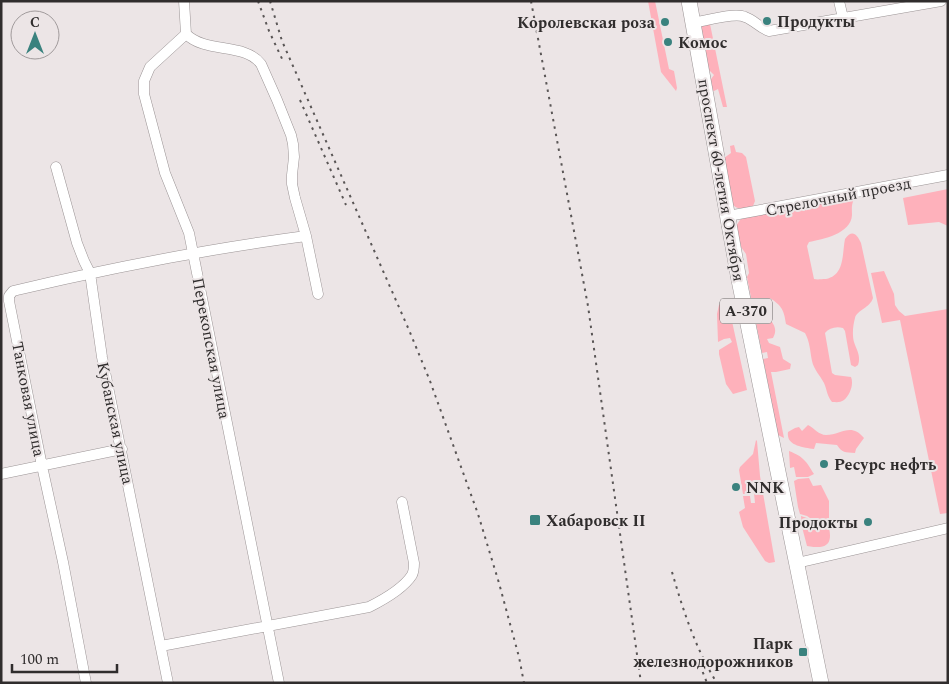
<svg xmlns="http://www.w3.org/2000/svg" width="949" height="684" font-family="Spectral,serif">
<rect width="100%" height="100%" fill="#ece5e6"/>
<path fill="#feb1bb" d="M 648,1 L 655,1 L 669,69 L 674,71 L 677,88 L 676,91 L 661,72 Z
M 710,24 L 727,107 L 723,107 L 718,89 L 714,91 L 709,88 L 711,79 L 714,75 L 706,67 L 700,33 L 701,25 Z
M 734,145 L 736,152 L 742,153 L 746,157 L 755,201 L 753,206 C 746,208 739,211 733,205 L 724,158 L 731,153 L 730,146 Z
M 948,189 L 948,226 L 939,222 L 908,225 L 903,198 Z
M 852,197 L 854,199 C 851,206 852,208 852,215 C 851,234 823,239 809,242 L 807,246 L 814,279 C 818,280 821,279 826,279 C 845,275 842,254 845,239 C 852,229 857,234 861,243 L 873,298 C 870,308 857,310 855,318 C 853,325 852,335 854,342 C 857,351 861,356 858,365 L 855,367 L 851,365 L 845,331 L 843,328 C 836,326 829,328 825,333 L 832,373 L 835,375 L 851,377 C 854,384 850,395 844,400 C 840,403 836,402 832,402 C 827,396 827,390 824,383 C 820,375 814,370 812,361 C 810,351 810,342 805,333 L 786,324 C 784,310 782,306 770,298 C 770,303 769,306 768,311 C 768,322 780,325 773,338 L 767,339 L 769,343 L 780,347 L 783,359 L 791,364 L 790,369 L 776,372 L 771,372 L 784,438 L 778,435 L 763,359 L 768,358 L 767,352 L 762,353 L 747,277 L 749,273 L 746,254 L 741,247 L 736,226 L 740,220 L 746,215 Z
M 884,271 L 894,294 L 895,305 L 899,311 L 905,316 L 948,309 L 948,513 L 940,514 L 900,320 L 882,323 L 871,273 Z
M 725,301 L 728,303 L 747,390 L 733,394 L 726,384 L 719,354 L 719,350 L 732,342 L 730,338 L 724,339 L 718,342 L 717,314 L 719,305 Z
M 808,425 C 814,428 819,435 826,435 C 841,435 851,422 864,438 L 856,449 L 855,453 C 845,452 842,453 837,445 L 816,443 L 814,449 C 803,447 786,446 788,432 L 795,428 L 799,427 L 802,431 Z
M 756,440 L 757,441 L 760,476 L 775,562 L 769,563 L 765,561 L 743,527 L 739,512 L 745,508 L 743,496 L 750,496 L 751,503 L 755,503 L 754,493 L 743,494 L 739,470 L 740,467 L 753,454 Z
M 789,451 C 804,457 806,461 814,474 L 808,477 L 796,477 L 794,467 L 790,468 Z
M 809,478 L 813,486 L 821,485 L 829,501 L 829,524 L 817,523 L 807,516 L 800,514 L 798,507 L 794,481 L 798,479 Z
M 801,516 L 807,518 L 815,526 L 829,528 C 831,537 831,546 820,547 C 815,547 812,547 807,546 L 802,527 Z"/>
<g fill="none" stroke-linecap="round" stroke-linejoin="round">
<defs>
<path id="minor" d="M 184,1 L 186,34 C 206,54 244,42 261,64 L 277,100 L 291,135 L 293,144 L 294,157 L 292,175 L 292,184 L 295,198 L 306,236 L 318,294
M 839,1 L 843,18
M 693,23 C 705,21 735,12 745,17 C 754,20 760,28 769,31 L 941,1
M 186,34 L 150,67 L 144,81 L 144,94 L 165,173 L 189,233 L 279,683
M 56,167 L 77,243 L 84,261 L 90,273 L 102,357 L 168,683
M 728,216 L 948,175
M 1,474 L 122,449
M 797,563 L 948,528
M 161,646 L 369,607 C 383,600 403,589 412,575 C 414,571 414,567 414,563 L 402,502
M 86,683 L 63,562 L 42,466 L 9,301 L 9,296 L 13,291 C 110,268 207,249 306,236"/>
<path id="highway" d="M 689,1 L 739,280 L 821,683"/>
</defs>
<use href="#minor" stroke="#9b9495" stroke-width="11"/>
<use href="#highway" stroke="#9b9495" stroke-width="16"/>
<use href="#minor" stroke="#fff" stroke-width="10"/>
<use href="#highway" stroke="#fff" stroke-width="15"/>
<path stroke="#5a5656" stroke-width="2" stroke-dasharray="2.5 5" stroke-linecap="butt" d="M 258,1 L 269,31 L 284,63
M 270,1 L 282,41 L 409,330 L 430,381 L 478,514 L 499,583 L 519,657 L 524,683
M 531,1 L 588,306 L 641,683
M 300,100 L 346,205
M 672,572 C 683,610 696,650 717,683
M 700,665 L 707,683"/>
</g>
<g fill="#3a827e" stroke="#ece5e6" stroke-width="2">
<circle cx="767" cy="21" r="5"/>
<circle cx="665" cy="22" r="5"/>
<circle cx="668" cy="42" r="5"/>
<circle cx="824" cy="464" r="5"/>
<circle cx="736" cy="487" r="5"/>
<rect x="529" y="514" width="12" height="12" rx="2.5"/>
<circle cx="868" cy="522" r="5"/>
<rect x="798" y="647" width="10" height="10" rx="2.5"/>
</g>
<g text-anchor="middle" stroke-width="4" stroke-linejoin="round" paint-order="stroke">
<rect fill="#ece5e6" stroke="#686464" stroke-width="1" x="720" y="298.5" width="52" height="25" rx="4"/>
<g font-size="15" font-weight="bold" fill="#302d2d">
<text x="746" y="316">А-370</text>
</g>
<g font-size="16" font-weight="bold" fill="#302d2d" stroke="#ece5e6" text-anchor="start">
<text x="777" y="27">Продукты</text>
<text x="655" y="28" text-anchor="end">Королевская роза</text>
<text x="678" y="48">Комос</text>
<text x="834" y="470">Ресурс нефть</text>
<text x="746" y="493">NNK</text>
<text x="546" y="526">Хабаровск II</text>
<text x="858" y="528" text-anchor="end">Продокты</text>
<text x="793" y="649" text-anchor="end">Парк<tspan x="793" dy="18">железнодорожников</tspan></text>
</g>
<g font-size="16" fill="#302d2d" stroke="#ece5e6">
<text transform="translate(722 180) rotate(80)" y="6">проспект 60-летия Октября</text>
<text transform="translate(838 196) rotate(-11)" y="6">Стрелочный проезд</text>
<text transform="translate(212 348) rotate(79)" y="6">Перекопская улица</text>
<text transform="translate(29 399) rotate(79)" y="6">Танковая улица</text>
<text transform="translate(116 423) rotate(78)" y="6">Кубанская улица</text>
</g>
</g>
<rect width="949" height="684" fill="none" stroke="#302d2d" stroke-width="5"/>
<g transform="translate(35 35)"><circle r="24" fill="#ece5e6" stroke="#a19b9c"/>
<path d="M0-4L9 19L0 12L-9 19Z" fill="#3a827e"/>
<text y="-8" font-size="14" font-weight="bold" text-anchor="middle" fill="#302d2d">С</text>
</g>
<path d="M12 664v8h105v-8" fill="none" stroke="#302d2d" stroke-width="2.5"/>
<text x="20" y="664" font-size="15" fill="#302d2d" stroke="#ece5e6" stroke-width="4" paint-order="stroke">100 m</text>
</svg>
